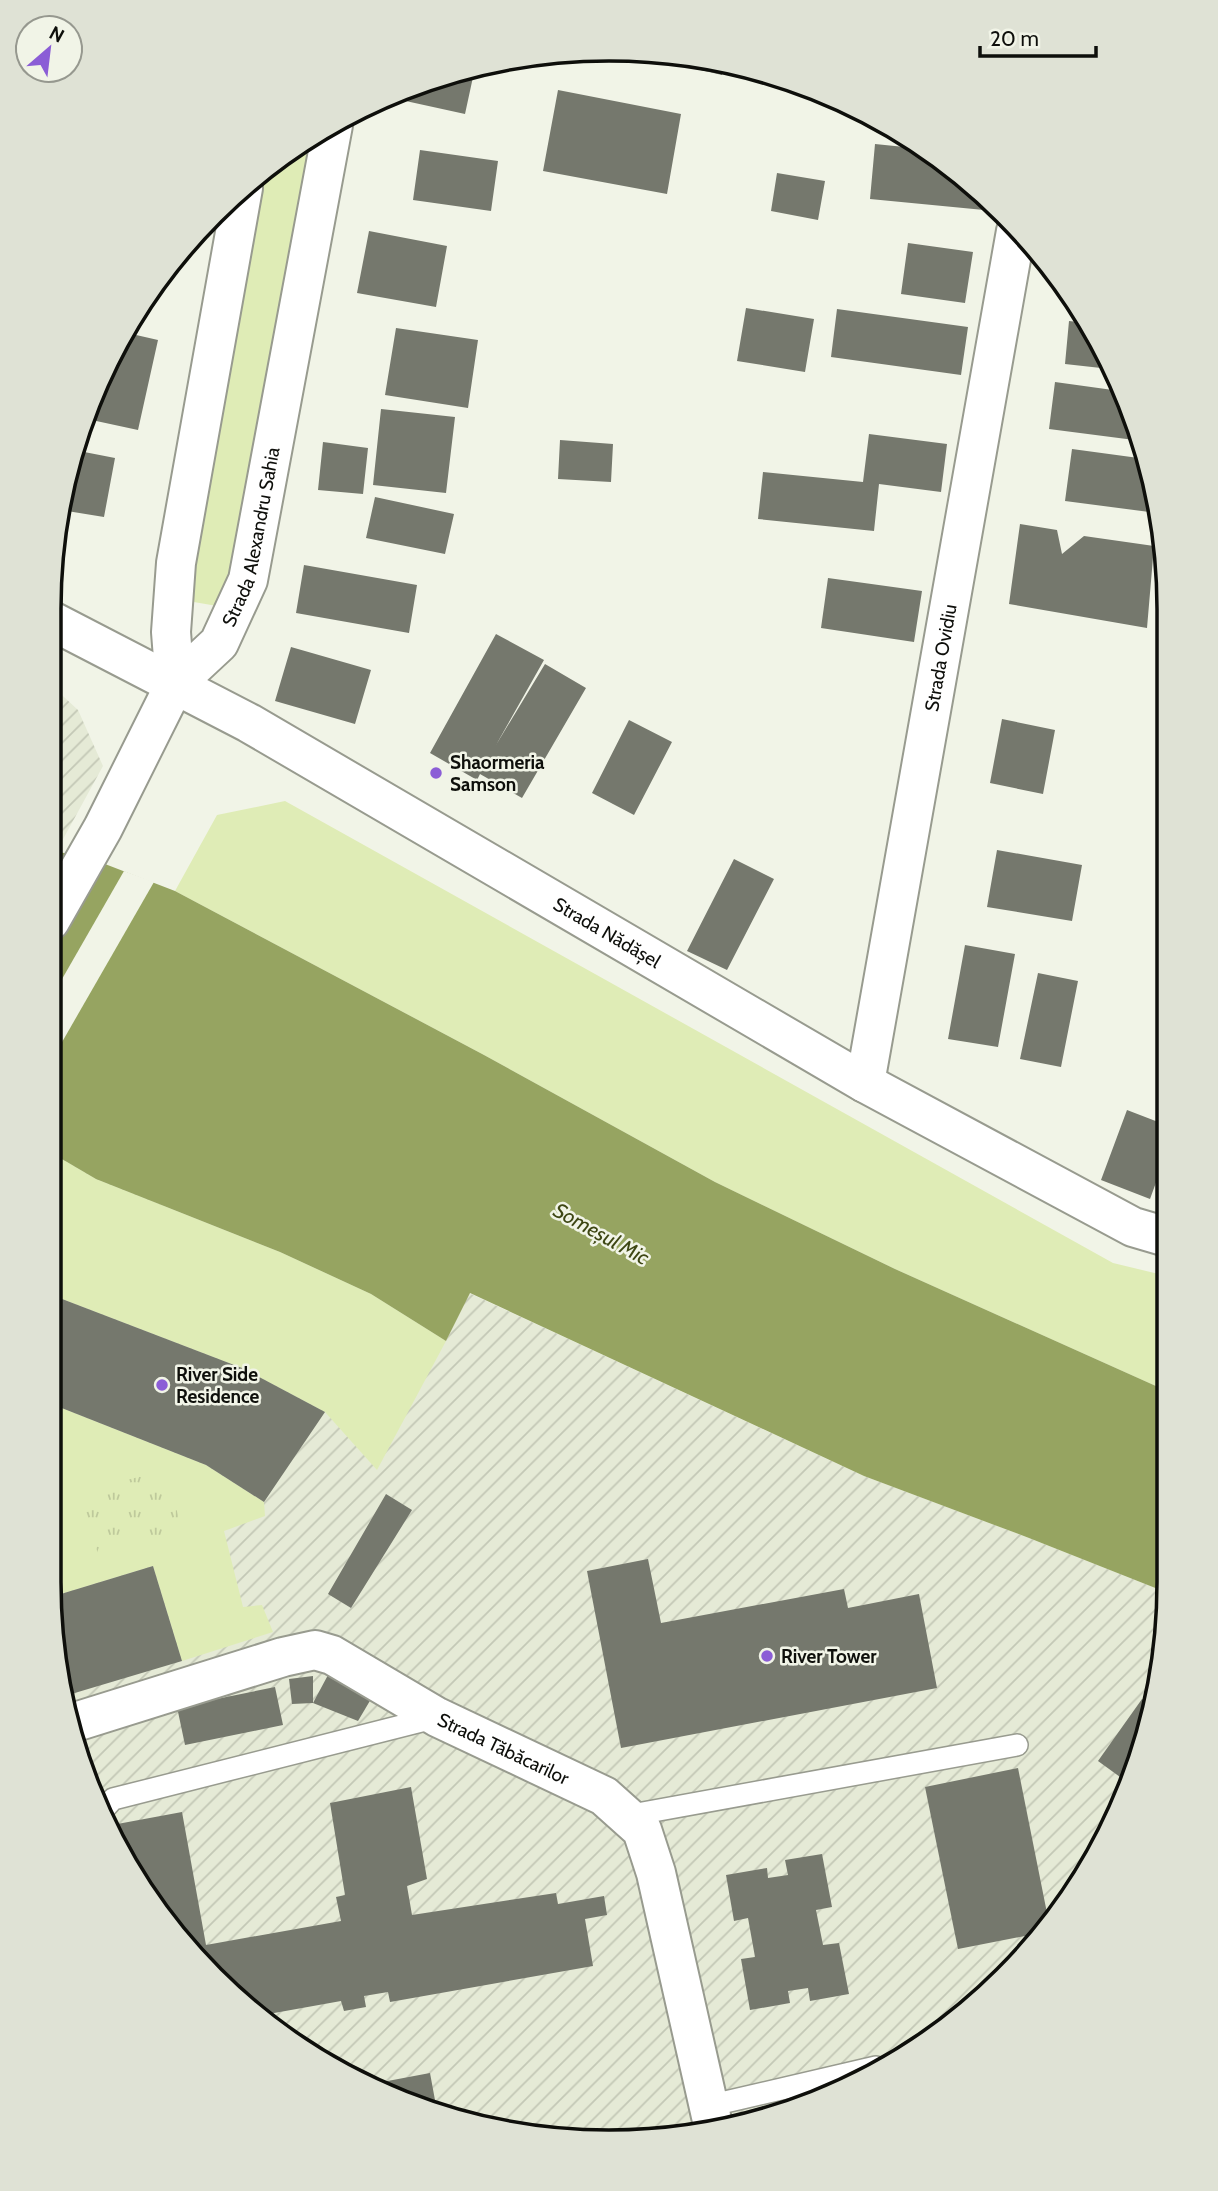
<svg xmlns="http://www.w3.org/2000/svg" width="1218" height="2191" font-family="Cabin,sans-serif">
<defs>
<pattern id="industrial-furrows" width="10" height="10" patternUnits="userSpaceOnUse" patternTransform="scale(1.75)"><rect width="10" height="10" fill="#e5ead6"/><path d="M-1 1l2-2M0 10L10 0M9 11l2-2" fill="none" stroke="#c3c8b6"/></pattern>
<pattern id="park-tufts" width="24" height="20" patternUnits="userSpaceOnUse" patternTransform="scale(1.75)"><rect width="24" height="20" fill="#dfecb6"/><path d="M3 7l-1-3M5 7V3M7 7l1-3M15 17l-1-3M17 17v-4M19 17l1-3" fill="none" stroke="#bec99b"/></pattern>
</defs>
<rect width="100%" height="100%" fill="#f1f4e7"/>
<path fill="url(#industrial-furrows)" d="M 50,684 L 78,710 L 103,766 L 56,852 L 50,850 Z
M 50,1152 L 446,1341 L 469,1293 L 864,1476 L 1029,1538 L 1168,1593 L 1168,1618 L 1150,1727 L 1094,1862 L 979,2003 L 824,2099 L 646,2141 L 464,2123 L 298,2048 L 165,1923 L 79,1762 L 49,1582 Z"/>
<path fill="#dfecb6" d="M 312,137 L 235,574 L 217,606 L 188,601 L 263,170 Z
M 285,801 L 1113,1263 L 1167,1276 L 1167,1391 L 895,1269 L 715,1182 L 484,1055 L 175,891 L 217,815 Z
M 50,1152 L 96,1179 L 280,1252 L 371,1294 L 446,1341 L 377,1470 L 325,1412 L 242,1368 L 49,1294 Z
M 49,1403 L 206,1465 L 264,1502 L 265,1516 L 224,1531 L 243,1607 L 262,1605 L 273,1632 L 182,1661 L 153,1566 L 51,1597 L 49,1582 Z"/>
<path fill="url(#park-tufts)" d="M 166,1470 L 182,1530 L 98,1554 L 80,1492 Z"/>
<path fill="#96a461" d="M 50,850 L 92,859 L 175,891 L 484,1055 L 715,1182 L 895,1269 L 1167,1391 L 1168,1593 L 1029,1538 L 864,1476 L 470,1293 L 446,1341 L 371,1294 L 280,1252 L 96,1179 L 50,1152 Z"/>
<path fill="#f1f4e7" d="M 124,871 L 154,882 L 50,1063 L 50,1000 Z"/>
<path fill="#75786d" d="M 699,58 L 724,64 L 722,75 L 696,69 Z
M 454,72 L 473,77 L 465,114 L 392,98 L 392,95 Z
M 558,90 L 681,114 L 667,194 L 543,171 Z
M 875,144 L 924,149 L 979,188 L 985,196 L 984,210 L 870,199 Z
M 420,150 L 498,161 L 491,211 L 413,200 Z
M 777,173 L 825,181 L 818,220 L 771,211 Z
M 369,231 L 447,246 L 436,307 L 357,293 Z
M 908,243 L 973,252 L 965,303 L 901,294 Z
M 746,308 L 814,319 L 805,372 L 737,361 Z
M 837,309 L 968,327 L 961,375 L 831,357 Z
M 1069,321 L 1087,323 L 1110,369 L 1065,364 Z
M 396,328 L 478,340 L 468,408 L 385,395 Z
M 123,332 L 158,340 L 138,430 L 87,419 Z
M 1055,382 L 1120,391 L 1139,429 L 1142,441 L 1049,429 Z
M 381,409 L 455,417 L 446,493 L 373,485 Z
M 869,434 L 947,444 L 941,492 L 879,484 L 874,531 L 758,519 L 763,472 L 863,482 Z
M 560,440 L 613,444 L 611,482 L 558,479 Z
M 323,442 L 368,448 L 363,494 L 318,490 Z
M 1072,449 L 1146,459 L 1157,513 L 1065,501 Z
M 74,450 L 115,458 L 104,517 L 61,510 L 68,464 Z
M 375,497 L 454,514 L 445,554 L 366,538 Z
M 1020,524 L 1057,530 L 1062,554 L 1084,536 L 1154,546 L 1147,628 L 1009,604 Z
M 304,565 L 417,585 L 409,633 L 296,613 Z
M 828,578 L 922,591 L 914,642 L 821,628 Z
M 496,634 L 544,660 L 496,745 L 545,664 L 586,688 L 522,798 L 480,774 L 477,780 L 430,753 Z
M 291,647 L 371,670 L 355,724 L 275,701 Z
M 1002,719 L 1055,730 L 1043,794 L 990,783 Z
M 629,720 L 672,742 L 634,815 L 592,793 Z
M 997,850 L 1082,865 L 1072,921 L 987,907 Z
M 734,859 L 774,879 L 727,970 L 687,951 Z
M 965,945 L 1015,954 L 998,1047 L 948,1039 Z
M 1038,973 L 1078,981 L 1061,1067 L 1020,1059 Z
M 1127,1110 L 1166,1125 L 1166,1155 L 1150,1199 L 1101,1180 Z
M 49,1294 L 242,1368 L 325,1412 L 264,1502 L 206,1465 L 49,1403 Z
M 386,1494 L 412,1510 L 351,1608 L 328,1594 Z
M 648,1559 L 661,1623 L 844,1589 L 848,1608 L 919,1594 L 937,1688 L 621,1748 L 587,1571 Z
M 153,1566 L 182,1661 L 68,1695 L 51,1597 Z
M 328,1675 L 371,1699 L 358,1721 L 313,1703 Z
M 313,1676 L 313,1703 L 292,1704 L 289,1679 Z
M 275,1687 L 283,1725 L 185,1745 L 177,1707 Z
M 1142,1699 L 1153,1706 L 1150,1727 L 1127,1782 L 1098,1761 Z
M 1018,1768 L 1048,1918 L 1035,1934 L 958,1949 L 925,1787 Z
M 411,1787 L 427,1879 L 407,1886 L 412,1915 L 556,1893 L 558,1904 L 604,1896 L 607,1915 L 585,1919 L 593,1966 L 390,2002 L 388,1992 L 364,1996 L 366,2007 L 344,2011 L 341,2001 L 263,2015 L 165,1923 L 112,1825 L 182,1812 L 206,1945 L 341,1921 L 336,1897 L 345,1895 L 330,1803 Z
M 822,1854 L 832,1907 L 816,1910 L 823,1945 L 839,1943 L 849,1994 L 810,2001 L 808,1988 L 788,1991 L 790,2003 L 750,2010 L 741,1959 L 755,1957 L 748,1918 L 734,1921 L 726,1875 L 767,1868 L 768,1878 L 788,1875 L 785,1860 Z
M 430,2073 L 437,2111 L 377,2083 Z"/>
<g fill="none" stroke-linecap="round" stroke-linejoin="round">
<defs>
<path id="lane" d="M 104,1809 L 113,1799 L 437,1717
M 626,1816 L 1017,1745
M 708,2106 L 876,2067"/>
<g id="street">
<path id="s1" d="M 175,684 L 219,643 L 248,580 L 333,125"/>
<path d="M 175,684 L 171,632 L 176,563 L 243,188"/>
<path id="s2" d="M 865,1083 L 1016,231"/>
<path id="s3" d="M 72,1723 L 283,1657 L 315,1650 L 332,1655 L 437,1717 L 604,1796 L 642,1830 L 656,1873 L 713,2125"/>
</g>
<g id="secondary">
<path id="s4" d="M 50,620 L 249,723 L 865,1083 L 1133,1227 L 1167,1237"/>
<path d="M 50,921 L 103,828 L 175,684"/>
</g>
</defs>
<use href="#lane" stroke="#989b8f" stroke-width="24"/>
<use href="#street" stroke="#989b8f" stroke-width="42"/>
<use href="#secondary" stroke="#989b8f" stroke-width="42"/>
<use href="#lane" stroke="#fff" stroke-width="21"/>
<use href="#street" stroke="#fff" stroke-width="38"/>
<use href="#secondary" stroke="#fff" stroke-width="38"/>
</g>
<g fill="#8b5dd6" stroke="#f1f4e7" stroke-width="2.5">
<circle cx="436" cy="773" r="7"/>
<circle cx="162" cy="1385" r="7"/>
<circle cx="767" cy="1656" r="7"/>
</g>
<g text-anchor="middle" stroke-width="5" stroke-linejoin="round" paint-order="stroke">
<g font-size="19" fill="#0e0f0b" stroke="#f1f4e7">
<text dy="7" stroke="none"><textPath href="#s1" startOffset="172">Strada Alexandru Sahia</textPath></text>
<text dy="7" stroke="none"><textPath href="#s2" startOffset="432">Strada Ovidiu</textPath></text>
<text dy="7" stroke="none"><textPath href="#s4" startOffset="639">Strada Nădășel</textPath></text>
<text dy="7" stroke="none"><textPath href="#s3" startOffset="467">Strada Tăbăcarilor</textPath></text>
</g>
<g font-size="19" font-weight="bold" fill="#0e0f0b" stroke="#f1f4e7" text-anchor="start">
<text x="450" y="769">Shaormeria<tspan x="450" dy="22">Samson</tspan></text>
<text x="176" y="1381">River Side<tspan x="176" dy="22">Residence</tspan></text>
<text x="781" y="1663">River Tower</text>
</g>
<g font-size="21" font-style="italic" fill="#3e4714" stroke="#f1f4e7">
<text transform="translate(601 1234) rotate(29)" y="7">Someșul Mic</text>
</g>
</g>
<path d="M0 0H1218V2191H0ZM609 61H609A548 548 0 0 1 1157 609V1582A548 548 0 0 1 609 2130H609A548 548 0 0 1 61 1582V609A548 548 0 0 1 609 61Z" fill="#dfe2d5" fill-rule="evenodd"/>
<path fill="none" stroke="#0e0f0b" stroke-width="3.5" d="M609 61H609A548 548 0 0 1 1157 609V1582A548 548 0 0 1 609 2130H609A548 548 0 0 1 61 1582V609A548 548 0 0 1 609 61Z"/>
<g transform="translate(49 49) rotate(28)"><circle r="33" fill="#f1f4e7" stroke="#96988f" stroke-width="2"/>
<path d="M0-5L12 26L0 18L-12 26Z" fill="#8b5dd6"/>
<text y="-10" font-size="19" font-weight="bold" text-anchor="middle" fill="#0e0f0b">N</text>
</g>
<path d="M980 46v10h116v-10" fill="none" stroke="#0e0f0b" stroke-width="3.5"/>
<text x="990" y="46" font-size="21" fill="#0e0f0b" stroke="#f1f4e7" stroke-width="5" paint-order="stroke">20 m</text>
</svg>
